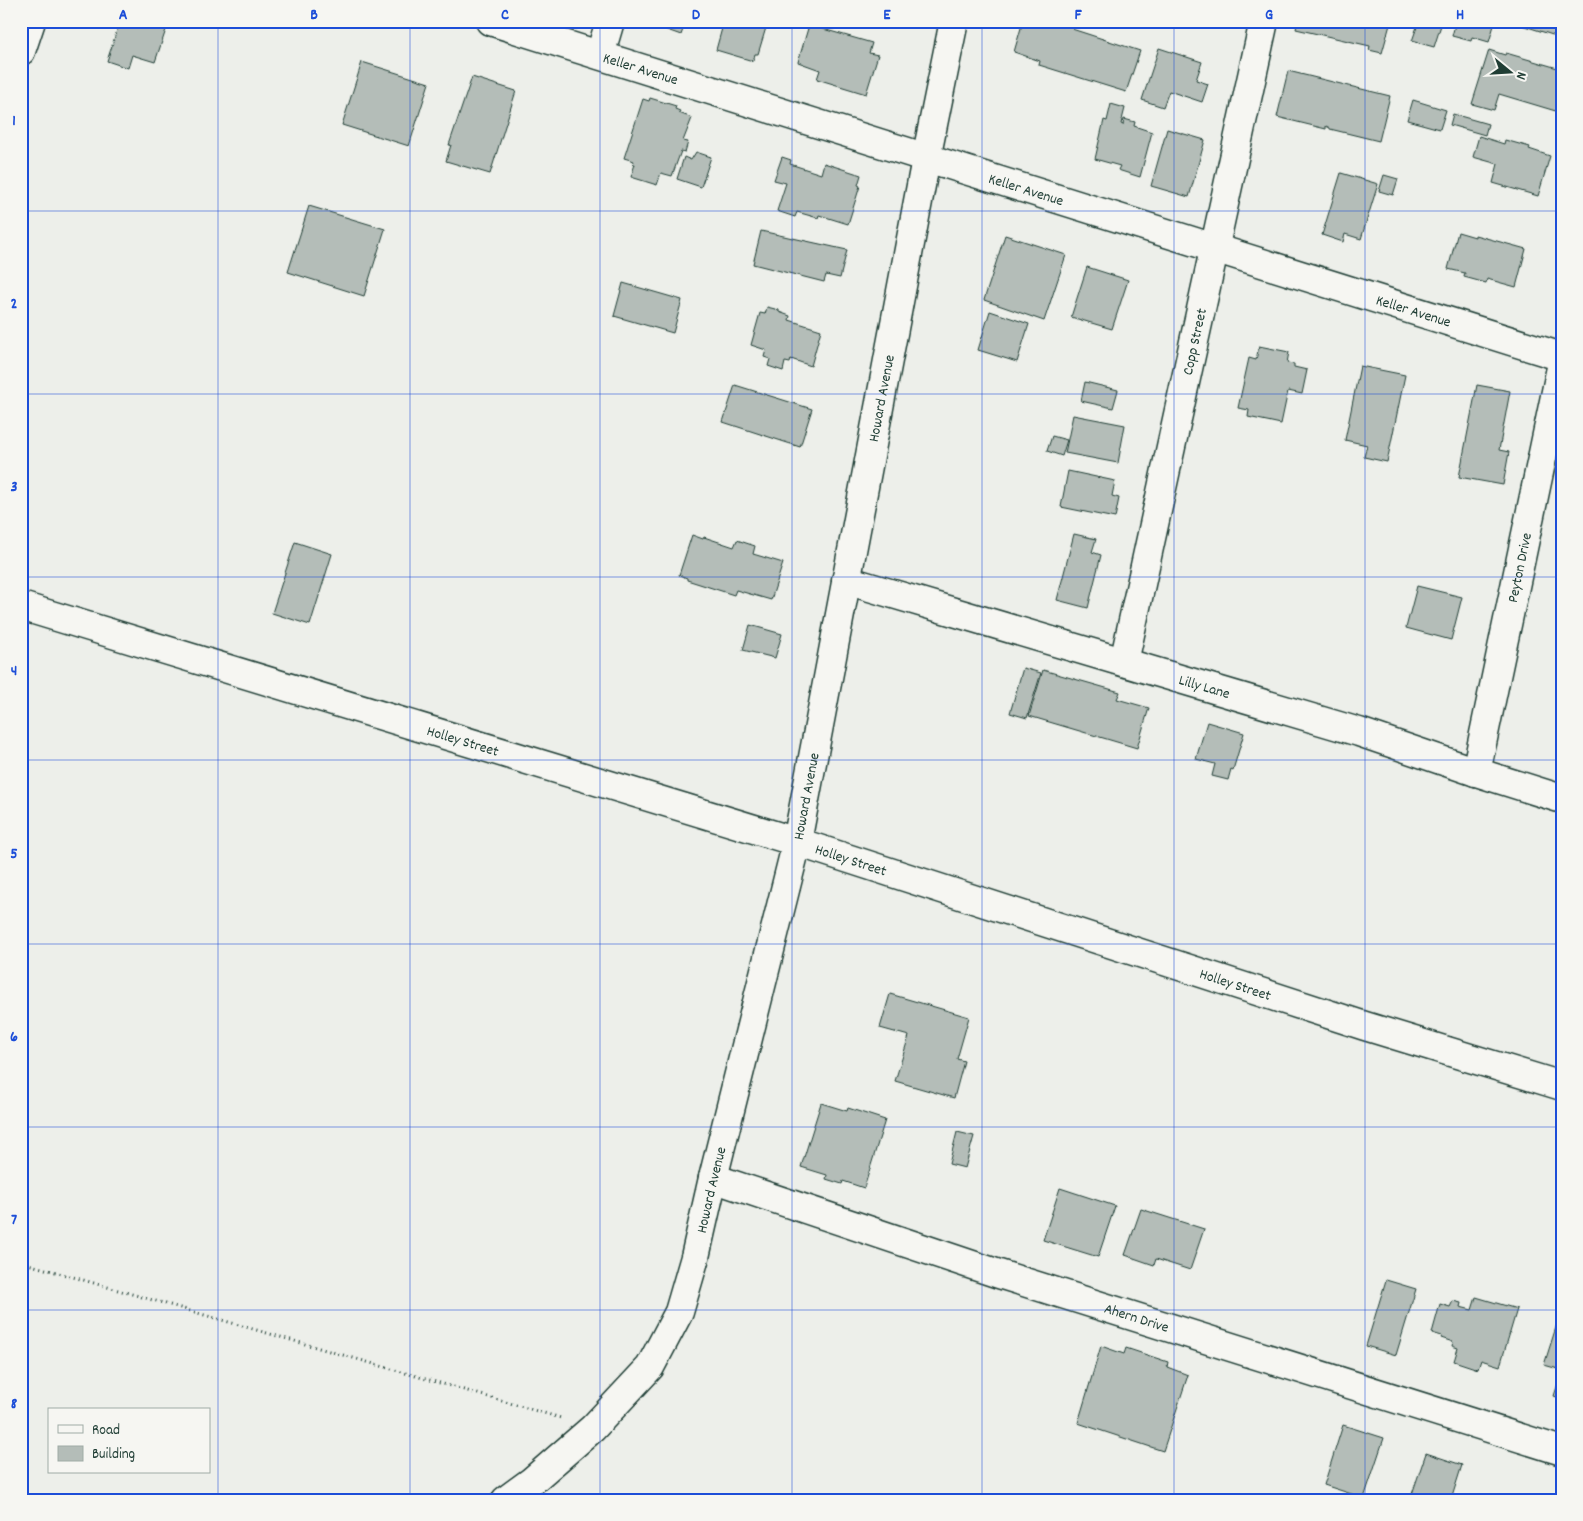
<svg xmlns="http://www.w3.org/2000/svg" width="1583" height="1521" font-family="Dekko,sans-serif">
<rect width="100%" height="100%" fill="#edefea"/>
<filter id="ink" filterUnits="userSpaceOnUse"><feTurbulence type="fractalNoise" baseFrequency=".02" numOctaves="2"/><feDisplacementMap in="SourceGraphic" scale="10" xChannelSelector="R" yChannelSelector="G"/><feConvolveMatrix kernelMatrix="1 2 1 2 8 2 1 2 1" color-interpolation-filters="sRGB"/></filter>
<g filter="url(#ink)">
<path fill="#b4bdb8" stroke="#1f3d34" d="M 120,21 L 169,21 L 155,62 L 132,55 L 128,68 L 107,61 Z
M 642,21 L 686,21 L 681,35 Z
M 724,21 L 768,21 L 758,54 L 755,54 L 753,61 L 716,50 Z
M 1023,21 L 1074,21 L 1072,29 L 1140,51 L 1126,92 L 1039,65 L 1040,61 L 1014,52 Z
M 1298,21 L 1391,21 L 1382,53 L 1369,50 L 1370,46 L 1296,29 Z
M 1419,21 L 1442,22 L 1434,47 L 1412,41 Z
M 1456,21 L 1495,22 L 1489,42 L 1472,37 L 1471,41 L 1452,36 Z
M 1512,21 L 1562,21 L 1562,38 L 1512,22 Z
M 809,25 L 872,43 L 869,53 L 878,55 L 866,94 L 817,79 L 820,70 L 798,62 Z
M 1159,48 L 1202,62 L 1196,80 L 1208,84 L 1202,102 L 1169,91 L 1163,107 L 1142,100 Z
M 1489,50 L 1505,55 L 1506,53 L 1561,69 L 1558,78 L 1562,80 L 1562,104 L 1559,112 L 1499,94 L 1494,110 L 1472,104 Z
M 362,62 L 429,83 L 409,146 L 342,125 Z
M 1288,71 L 1390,96 L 1379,141 L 1330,129 L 1330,128 L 1326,126 L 1326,129 L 1277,117 Z
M 472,77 L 516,91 L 490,174 L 446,161 L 451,145 L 449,145 Z
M 650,98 L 676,106 L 675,109 L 680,111 L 679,113 L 692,118 L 683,141 L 688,142 L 685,152 L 681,151 L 672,176 L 661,173 L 657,185 L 631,177 L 635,164 L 633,164 L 634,161 L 624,158 L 643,99 L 649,101 Z
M 1413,100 L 1446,110 L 1440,129 L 1407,120 Z
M 1111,104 L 1125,108 L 1121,124 L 1123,125 L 1124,119 L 1135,122 L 1134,126 L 1152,132 L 1140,177 L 1118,170 L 1120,166 L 1095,159 L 1104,120 L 1107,121 Z
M 1453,114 L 1488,124 L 1485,135 L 1450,125 Z
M 1167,129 L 1205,140 L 1189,197 L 1151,186 Z
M 1479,136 L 1504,144 L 1505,140 L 1530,147 L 1529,149 L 1550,156 L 1538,196 L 1493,183 L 1498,164 L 1473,157 Z
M 696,152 L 711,157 L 701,187 L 677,179 L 684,157 L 691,160 Z
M 782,157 L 791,160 L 790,164 L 821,174 L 824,163 L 861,175 L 858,185 L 860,186 L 848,224 L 819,215 L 818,218 L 797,212 L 795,217 L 777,211 L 786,183 L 774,180 Z
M 1341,173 L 1378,184 L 1361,239 L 1345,234 L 1343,242 L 1322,235 Z
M 1384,175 L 1398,179 L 1393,195 L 1379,191 Z
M 309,206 L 385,229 L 364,296 L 288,272 Z
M 761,231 L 847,250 L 840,278 L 826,275 L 824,282 L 753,264 Z
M 1458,232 L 1475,237 L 1475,235 L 1526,249 L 1516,287 L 1487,279 L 1486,283 L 1464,277 L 1465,273 L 1448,269 Z
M 1005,235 L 1066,255 L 1044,321 L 984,300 Z
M 1087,267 L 1128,280 L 1112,329 L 1071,317 Z
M 623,283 L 682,300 L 673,333 L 614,316 Z
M 767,307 L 779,310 L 779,312 L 790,316 L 789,320 L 821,330 L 811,366 L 791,359 L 790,363 L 785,362 L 783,371 L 768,366 L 770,359 L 764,357 L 766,350 L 751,345 L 760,313 L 765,314 Z
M 990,311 L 1029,324 L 1017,362 L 978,350 Z
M 1259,346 L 1289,352 L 1287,363 L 1294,364 L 1294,367 L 1307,370 L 1302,394 L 1288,391 L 1281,424 L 1248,417 L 1249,410 L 1238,408 L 1249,358 L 1256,360 Z
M 1360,366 L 1405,375 L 1387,462 L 1364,457 L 1367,445 L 1345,440 Z
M 1085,382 L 1118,390 L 1113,408 L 1081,401 Z
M 735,385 L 812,409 L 800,447 L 723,422 Z
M 1477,385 L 1510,391 L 1499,450 L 1509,452 L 1503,485 L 1459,477 Z
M 1073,415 L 1125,425 L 1118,463 L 1065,453 Z
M 1052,436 L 1067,440 L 1062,456 L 1047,451 Z
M 1068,471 L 1115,481 L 1112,496 L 1119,498 L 1115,518 L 1061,507 Z
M 1074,534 L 1096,539 L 1092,552 L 1101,555 L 1088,608 L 1057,600 Z
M 692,535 L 703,539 L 704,537 L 734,547 L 737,540 L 755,546 L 753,554 L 783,563 L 771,600 L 736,590 L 734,595 L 687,580 L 687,578 L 679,575 Z
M 295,542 L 332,554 L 310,625 L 272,613 Z
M 1417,586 L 1462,597 L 1451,640 L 1406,628 Z
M 750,625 L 782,634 L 775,658 L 743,650 Z
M 1023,668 L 1041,673 L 1027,718 L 1010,713 Z
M 1043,670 L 1120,692 L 1117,699 L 1149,708 L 1137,748 L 1029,716 Z
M 1207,722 L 1244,733 L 1233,770 L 1231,769 L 1228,780 L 1212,776 L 1215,764 L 1196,759 Z
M 890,994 L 969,1017 L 957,1059 L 964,1061 L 954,1098 L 895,1081 L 909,1036 L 880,1028 Z
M 821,1103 L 847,1111 L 848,1108 L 885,1120 L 864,1188 L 843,1181 L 842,1184 L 826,1179 L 827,1175 L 801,1167 Z
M 957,1132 L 974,1136 L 965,1168 L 949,1164 Z
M 1060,1188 L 1115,1206 L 1098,1257 L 1043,1240 Z
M 1141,1209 L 1204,1229 L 1190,1270 L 1156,1259 L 1154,1265 L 1125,1255 Z
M 1386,1280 L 1416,1289 L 1396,1355 L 1366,1346 Z
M 1476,1297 L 1517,1309 L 1500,1366 L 1481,1360 L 1478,1369 L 1454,1361 L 1458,1348 L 1452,1346 L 1453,1342 L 1441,1338 L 1442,1336 L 1432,1333 L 1440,1304 L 1450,1307 L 1453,1301 L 1461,1303 L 1460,1307 L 1472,1310 Z
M 1557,1324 L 1562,1325 L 1562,1370 L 1544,1365 Z
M 1101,1346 L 1124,1354 L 1126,1348 L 1168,1362 L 1167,1367 L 1188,1375 L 1163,1451 L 1078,1423 Z
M 1562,1371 L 1562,1399 L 1554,1396 Z
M 1343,1425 L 1384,1438 L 1364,1498 L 1324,1485 Z
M 1426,1453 L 1462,1465 L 1451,1500 L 1410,1500 Z"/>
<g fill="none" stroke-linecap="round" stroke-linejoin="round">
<defs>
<g id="minor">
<path id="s1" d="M 490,21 L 1562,357"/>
<path d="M 21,51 L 31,21"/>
<path d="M 600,55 L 610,21"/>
<path id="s2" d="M 846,580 L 1359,732 L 1476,772 L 1562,799"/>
<path id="s3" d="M 21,606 L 797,842 L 1365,1026 L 1562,1086"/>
<path id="s4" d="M 1124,662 L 1264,21"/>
<path id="s5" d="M 1476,772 L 1562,363"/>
<path id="s6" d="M 713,1178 L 999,1274 L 1562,1451"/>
</g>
<g id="major">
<path id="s7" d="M 506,1500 L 532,1481 L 593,1428 L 650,1367 L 679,1312 L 695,1257 L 713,1178 L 797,842 L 926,159 L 954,21"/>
</g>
</defs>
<use href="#minor" stroke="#1f3d34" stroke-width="31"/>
<use href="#major" stroke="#1f3d34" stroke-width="31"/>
<path stroke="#1f3d34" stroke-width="3" stroke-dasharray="1 4" stroke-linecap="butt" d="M 21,1262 L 561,1418"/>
<use href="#minor" stroke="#f6f6f2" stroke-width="28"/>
<use href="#major" stroke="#f6f6f2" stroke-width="28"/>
</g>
</g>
<path fill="none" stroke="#1d4ed8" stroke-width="1" stroke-opacity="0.55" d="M 218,21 L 218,1500M 410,21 L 410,1500M 600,21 L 600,1500M 792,21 L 792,1500M 982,21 L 982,1500M 1174,21 L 1174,1500M 1365,21 L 1365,1500M 21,211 L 1562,211M 21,394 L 1562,394M 21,577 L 1562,577M 21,760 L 1562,760M 21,944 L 1562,944M 21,1127 L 1562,1127M 21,1310 L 1562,1310"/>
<g text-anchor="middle" stroke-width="5" stroke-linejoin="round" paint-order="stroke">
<g font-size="15" fill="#1f3d34" stroke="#f6f6f2">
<text dy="5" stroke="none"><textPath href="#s1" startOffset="158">Keller Avenue</textPath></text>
<text dy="5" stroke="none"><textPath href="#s1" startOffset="562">Keller Avenue</textPath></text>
<text dy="5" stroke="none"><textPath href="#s1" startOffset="968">Keller Avenue</textPath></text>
<text dy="5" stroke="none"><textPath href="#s4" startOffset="328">Copp Street</textPath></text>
<text dy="5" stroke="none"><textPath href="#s7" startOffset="1195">Howard Avenue</textPath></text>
<text dy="5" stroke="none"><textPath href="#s5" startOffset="209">Peyton Drive</textPath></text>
<text dy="5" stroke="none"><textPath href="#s2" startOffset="374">Lilly Lane</textPath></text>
<text dy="5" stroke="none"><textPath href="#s3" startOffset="462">Holley Street</textPath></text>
<text dy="5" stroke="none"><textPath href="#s7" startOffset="790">Howard Avenue</textPath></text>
<text dy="5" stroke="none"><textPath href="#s3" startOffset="868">Holley Street</textPath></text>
<text dy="5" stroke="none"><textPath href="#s3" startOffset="1272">Holley Street</textPath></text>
<text dy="5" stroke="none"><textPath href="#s7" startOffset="385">Howard Avenue</textPath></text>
<text dy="5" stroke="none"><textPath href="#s6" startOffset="446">Ahern Drive</textPath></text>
</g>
</g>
<rect width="1583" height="1521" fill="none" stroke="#f6f6f2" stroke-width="55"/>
<rect x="48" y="1408" width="162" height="65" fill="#f6f6f2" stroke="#a0aca6"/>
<rect x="58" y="1425" width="25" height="8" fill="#f6f6f2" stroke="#a0aca6"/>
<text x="92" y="1434" font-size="15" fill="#1f3d34">Road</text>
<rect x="58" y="1446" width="25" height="15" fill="#b4bdb8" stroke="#a0aca6"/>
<text x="92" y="1458" font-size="15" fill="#1f3d34">Building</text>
<g transform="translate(1510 72) rotate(108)" stroke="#f6f6f2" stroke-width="4" paint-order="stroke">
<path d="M0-4L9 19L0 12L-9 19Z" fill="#1f3d34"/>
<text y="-8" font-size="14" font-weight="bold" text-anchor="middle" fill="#1f3d34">N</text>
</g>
<rect x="28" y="28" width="1528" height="1466" fill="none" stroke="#1d4ed8" stroke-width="2"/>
<g font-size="16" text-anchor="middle" font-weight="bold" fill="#1d4ed8">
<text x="123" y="19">A</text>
<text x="314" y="19">B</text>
<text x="505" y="19">C</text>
<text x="696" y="19">D</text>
<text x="887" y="19">E</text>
<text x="1078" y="19">F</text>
<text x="1269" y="19">G</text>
<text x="1460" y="19">H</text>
<text x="14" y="125">1</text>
<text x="14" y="308">2</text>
<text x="14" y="491">3</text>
<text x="14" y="675">4</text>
<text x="14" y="858">5</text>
<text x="14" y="1041">6</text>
<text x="14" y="1224">7</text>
<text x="14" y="1408">8</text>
</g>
</svg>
